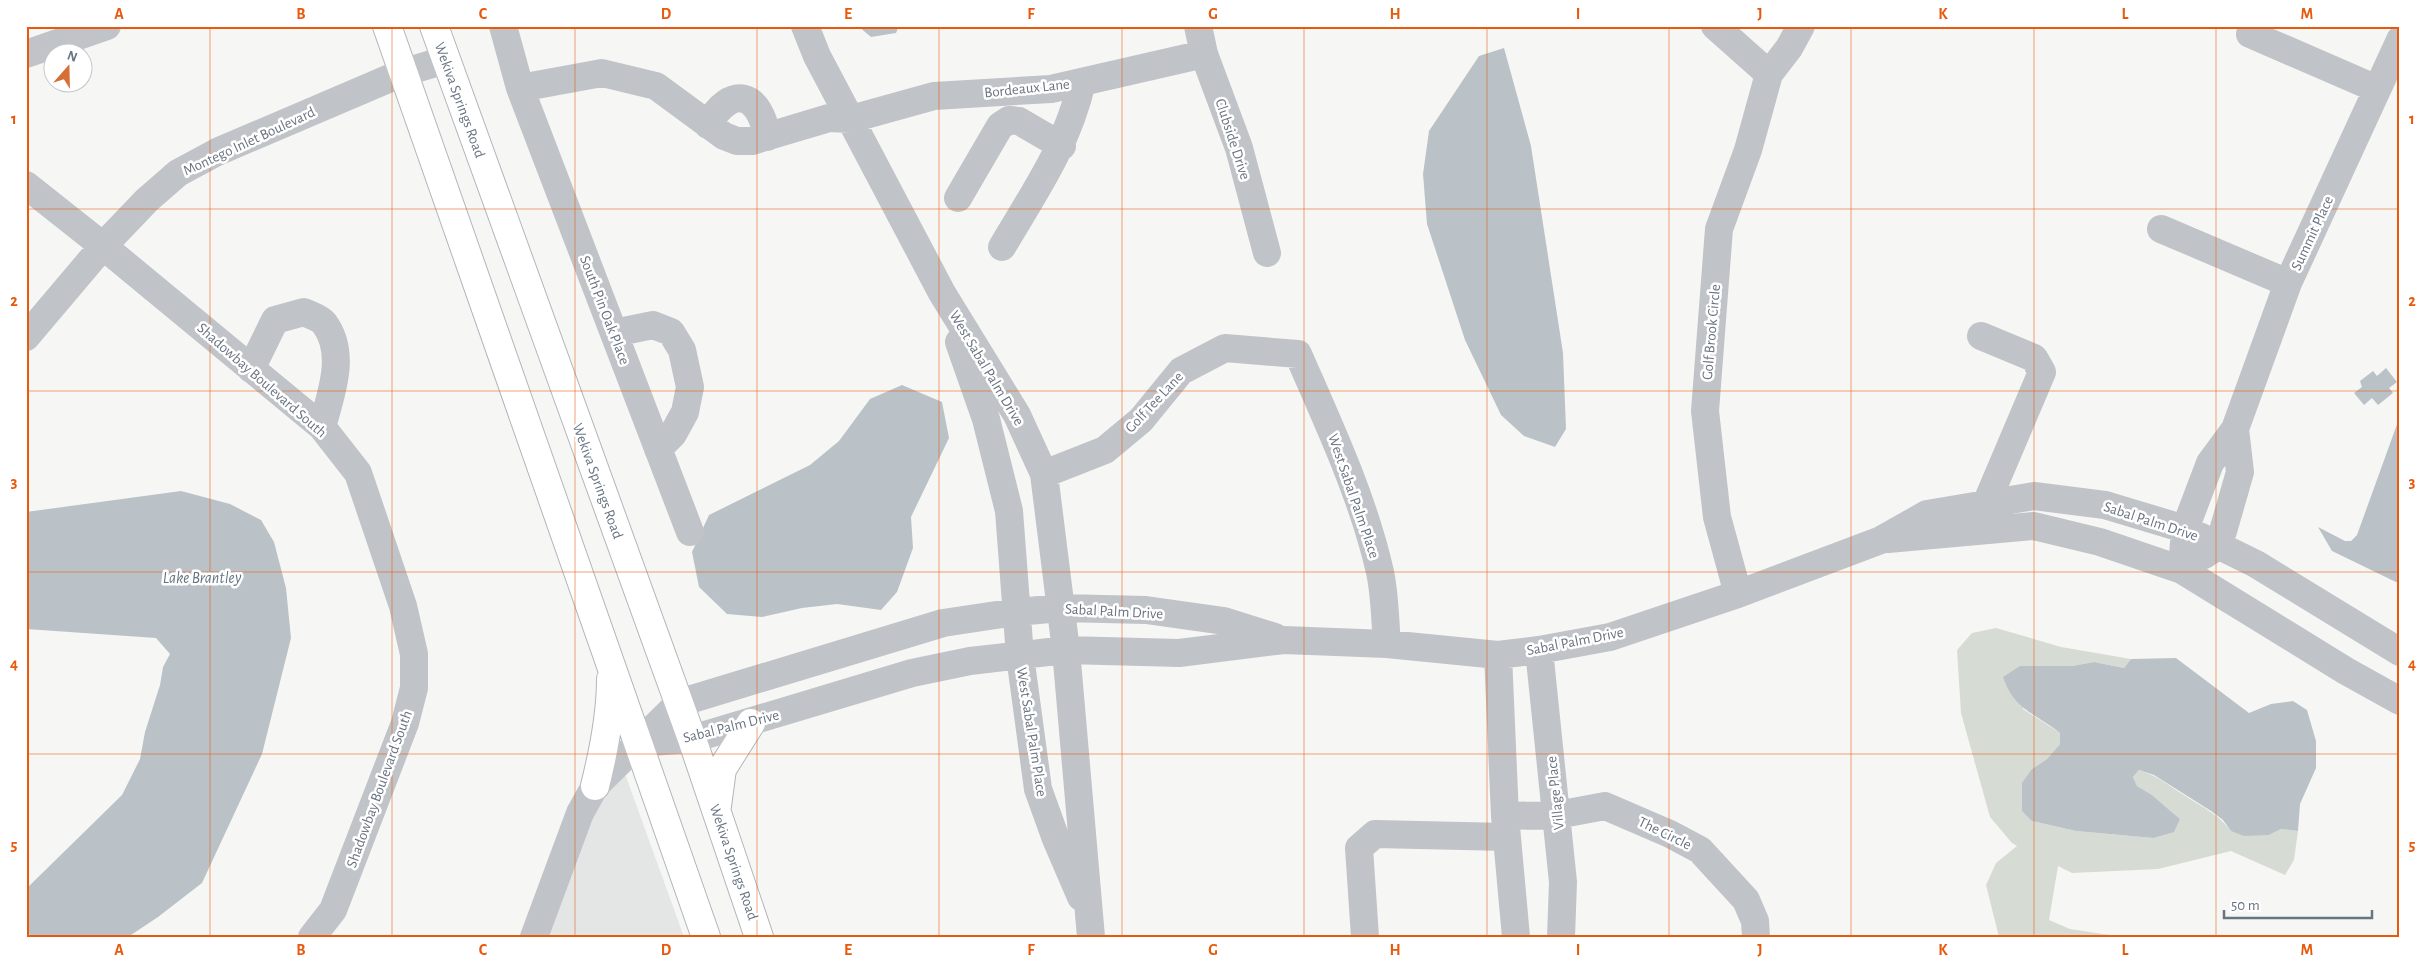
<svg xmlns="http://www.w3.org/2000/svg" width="2426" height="963" font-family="'Alegreya Sans',sans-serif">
<rect width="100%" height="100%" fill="#f6f7f4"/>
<path fill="#e4e6e5" d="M 624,771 L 684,937 L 545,937 L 600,798 Z"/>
<path fill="#d6dbd4" d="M 1996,628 L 2061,647 L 2131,659 L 2124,668 L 2094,662 L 2072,666 L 2020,666 L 2023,709 L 2060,733 L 2060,744 L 2047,759 L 2032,769 L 2032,821 L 2076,831 L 2153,838 L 2180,819 L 2152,795 L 2137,786 L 2133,777 L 2139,770 C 2158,776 2171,787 2187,797 C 2204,808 2219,815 2231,831 L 2269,835 L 2281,829 L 2298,831 L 2294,860 L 2285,875 L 2231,851 L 2158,869 L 2072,873 L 2058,866 L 2049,920 L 2070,929 L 2123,937 L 1999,937 L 1986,885 L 1996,863 L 2017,846 L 2012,843 L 1990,817 L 1961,713 L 1957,650 L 1972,633 Z"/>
<path fill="#bac2c8" d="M 858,26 L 899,26 L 896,33 L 871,37 Z
M 1504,48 L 1531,146 L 1563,353 L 1566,429 L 1555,447 L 1524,436 L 1501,415 L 1465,340 L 1427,224 L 1423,174 L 1429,131 L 1479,56 Z
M 2386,368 L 2397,382 L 2389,388 L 2393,393 L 2378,405 L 2372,398 L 2364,405 L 2354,393 L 2362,387 L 2360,381 L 2373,371 L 2377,376 Z
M 902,385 L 942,402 L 949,438 L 911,517 L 913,548 L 897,592 L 881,610 L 837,604 L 802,608 L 762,617 L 727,614 L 699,587 L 692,552 L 709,515 L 810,465 L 839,441 L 870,399 Z
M 2400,416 L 2400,584 L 2332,551 L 2318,527 L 2345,541 L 2351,541 L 2357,535 Z
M 181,491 L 230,504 L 261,520 L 274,542 L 286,588 L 291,638 L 262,754 L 202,883 L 158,917 L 128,937 L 33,937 L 26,932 L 26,889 L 122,795 L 140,759 L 145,732 L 160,685 L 163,667 L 170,654 L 156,638 L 26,629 L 26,512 Z
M 2176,658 L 2249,713 L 2271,704 L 2293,701 L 2307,710 L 2316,741 L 2316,768 L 2300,804 L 2298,831 L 2281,829 L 2269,835 L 2244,836 L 2231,831 L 2223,820 L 2211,811 L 2154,775 L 2139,770 L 2133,777 L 2137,786 L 2152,795 L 2180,819 L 2174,832 L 2153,838 L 2076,831 L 2032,821 L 2022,811 L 2022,783 L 2032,769 L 2047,759 L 2060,744 L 2060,733 C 2034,712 2015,711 2003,677 L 2020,666 L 2072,666 L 2094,662 L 2124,668 L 2131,659 Z"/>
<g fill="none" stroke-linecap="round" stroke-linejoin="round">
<defs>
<path id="major" d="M 387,26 L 706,937
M 434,26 L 692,739 L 759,937
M 595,786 C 604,750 611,715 611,679
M 717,806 L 722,769 L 751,723"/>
</defs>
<use href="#major" stroke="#b2b5ba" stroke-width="30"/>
<path stroke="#c0c3c7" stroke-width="28" d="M 503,26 L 520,88 L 690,532
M 805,26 L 817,56 L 942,293 L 1017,415 L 1044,474 L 1066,650 L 1091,937
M 1198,26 L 1204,54 L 1239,148 L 1267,253
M 1715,26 L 1769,74
M 2250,34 L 2377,89
M 26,54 L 107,26
M 520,88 L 602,73 L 656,86 L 724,136 L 737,141 L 752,141 L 829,118 L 851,119 L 934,96 L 1051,89 L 1204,54
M 708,125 C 731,84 760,92 767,137
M 26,185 L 103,246 L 322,427 L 358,473 L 403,606 L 414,654 L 414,688 L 405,723 L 333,910 L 312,937
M 958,198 L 1000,126 L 1009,120 L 1019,121 L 1062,146
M 2161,229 L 2288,283
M 1002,247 C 1035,191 1067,146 1082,82
M 614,333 L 653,325 L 671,332 L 682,350 L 690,387 L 685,412 L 673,434 L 658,449
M 1981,336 L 2034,358 L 2042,372 L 1986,504
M 26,337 L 103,246 L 147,200 L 178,173 L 217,152 L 402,73 L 445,60
M 959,342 L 986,419 L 1009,511 L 1020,656 L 1038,789 L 1056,839 L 1081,897
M 251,369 L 275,320 L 304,312 C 310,315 320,318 324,323 C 347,353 331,394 322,427
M 1044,474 L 1105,450 L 1141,420 L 1181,371 L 1225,348 L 1298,354 C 1329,425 1363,497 1380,572 C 1385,595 1385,621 1387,644
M 1888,539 L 2034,526 L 2100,542 L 2182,570 L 2346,671 L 2400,701
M 2204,555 L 2219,545 L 2240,472 L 2235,429
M 2182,570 L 2185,529 L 2210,463 L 2235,429 L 2288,283 L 2400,40
M 1738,594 L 1717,517 L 1705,411 L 1719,229 L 1748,150 L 1769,74 L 1789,48 L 1801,26
M 1539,650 L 1563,882 L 1561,937
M 1498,655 L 1505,816 L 1516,937
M 638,743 L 692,739 L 912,673 L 970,661 L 1066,650 L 1179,653 L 1284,640 L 1387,644 L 1498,655 L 1539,650 L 1610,637 L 1738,594 L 1881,540 L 1927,514 L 2034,496 L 2105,505 L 2185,529 L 2256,564 L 2400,652
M 1505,816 L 1557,815 L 1605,806 L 1670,834 L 1700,850 L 1746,900 L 1755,921 L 1756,937
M 534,937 L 580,813 L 595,786 L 679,703 L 943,623 L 1016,612 L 1061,608 L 1146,610 L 1224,621 L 1275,637
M 1365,937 L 1359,848 L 1375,834 L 1507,837"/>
<use href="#major" stroke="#fff" stroke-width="28"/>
</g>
<path fill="none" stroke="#e8590c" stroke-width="1" stroke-opacity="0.55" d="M 210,26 L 210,937M 392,26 L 392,937M 575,26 L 575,937M 757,26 L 757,937M 939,26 L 939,937M 1122,26 L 1122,937M 1304,26 L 1304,937M 1487,26 L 1487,937M 1669,26 L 1669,937M 1851,26 L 1851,937M 2034,26 L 2034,937M 2216,26 L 2216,937M 26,209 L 2400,209M 26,391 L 2400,391M 26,572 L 2400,572M 26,754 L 2400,754"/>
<g text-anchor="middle" stroke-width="5" stroke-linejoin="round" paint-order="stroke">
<g font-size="15" fill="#687483" stroke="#fff">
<text transform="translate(1027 88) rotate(-6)" y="5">Bordeaux Lane</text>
<text transform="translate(460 100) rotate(70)" y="5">Wekiva Springs Road</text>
<text transform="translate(1233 139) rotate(72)" y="5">Clubside Drive</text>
<text transform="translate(249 141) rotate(-25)" y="5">Montego Inlet Boulevard</text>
<text transform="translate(2312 233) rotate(-65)" y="5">Summit Place</text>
<text transform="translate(605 310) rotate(69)" y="5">South Pin Oak Place</text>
<text transform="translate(1711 332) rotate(-85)" y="5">Golf Brook Circle</text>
<text transform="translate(987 368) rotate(59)" y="5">West Sabal Palm Drive</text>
<text transform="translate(262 380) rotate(41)" y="5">Shadowbay Boulevard South</text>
<text transform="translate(1154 402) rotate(-47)" y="5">Golf Tee Lane</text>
<text transform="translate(598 481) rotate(70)" y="5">Wekiva Springs Road</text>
<text transform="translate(1354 496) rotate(71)" y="5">West Sabal Palm Place</text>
<text transform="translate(2151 521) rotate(18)" y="5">Sabal Palm Drive</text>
<text transform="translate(1114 611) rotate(3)" y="5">Sabal Palm Drive</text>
<text transform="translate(1575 641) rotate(-11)" y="5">Sabal Palm Drive</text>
<text transform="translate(731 726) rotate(-14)" y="5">Sabal Palm Drive</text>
<text transform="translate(1032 732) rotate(81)" y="5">West Sabal Palm Place</text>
<text transform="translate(379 789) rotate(-70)" y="5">Shadowbay Boulevard South</text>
<text transform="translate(1555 793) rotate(-96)" y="5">Village Place</text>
<text transform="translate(1665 833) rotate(26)" y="5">The Circle</text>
<text transform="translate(734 862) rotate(71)" y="5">Wekiva Springs Road</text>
</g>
<g font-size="16" font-style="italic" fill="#64747f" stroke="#fff">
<text x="202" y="583">Lake Brantley</text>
</g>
</g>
<rect width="2426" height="963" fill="none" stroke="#ffffff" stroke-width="55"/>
<g transform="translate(68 68) rotate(20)"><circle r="24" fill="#ffffff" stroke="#c3c7cd"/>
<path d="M0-4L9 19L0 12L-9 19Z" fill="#d56f36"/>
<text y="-8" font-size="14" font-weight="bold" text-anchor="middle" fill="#687483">N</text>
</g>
<path d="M2224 910v8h148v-8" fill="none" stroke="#687483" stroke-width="2.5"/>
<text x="2231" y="910" font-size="15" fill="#687483" stroke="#ffffff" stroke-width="4" paint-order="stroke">50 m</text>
<rect x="28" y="28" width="2370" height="908" fill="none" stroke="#e8590c" stroke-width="2"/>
<g font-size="16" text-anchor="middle" font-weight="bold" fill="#e8590c">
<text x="119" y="19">A</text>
<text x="301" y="19">B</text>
<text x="483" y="19">C</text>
<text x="666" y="19">D</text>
<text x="848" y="19">E</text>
<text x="1031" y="19">F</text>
<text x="1213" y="19">G</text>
<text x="1395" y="19">H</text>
<text x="1578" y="19">I</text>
<text x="1760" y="19">J</text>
<text x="1943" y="19">K</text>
<text x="2125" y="19">L</text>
<text x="2307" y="19">M</text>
<text x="14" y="124">1</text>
<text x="2412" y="124">1</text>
<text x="14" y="306">2</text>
<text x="2412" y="306">2</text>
<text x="14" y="487">3</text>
<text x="2412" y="487">3</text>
<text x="14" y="669">4</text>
<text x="2412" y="669">4</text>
<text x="14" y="850">5</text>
<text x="2412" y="850">5</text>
<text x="119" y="955">A</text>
<text x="301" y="955">B</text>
<text x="483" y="955">C</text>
<text x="666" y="955">D</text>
<text x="848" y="955">E</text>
<text x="1031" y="955">F</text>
<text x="1213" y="955">G</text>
<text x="1395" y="955">H</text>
<text x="1578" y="955">I</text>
<text x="1760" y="955">J</text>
<text x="1943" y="955">K</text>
<text x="2125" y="955">L</text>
<text x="2307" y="955">M</text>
</g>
</svg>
